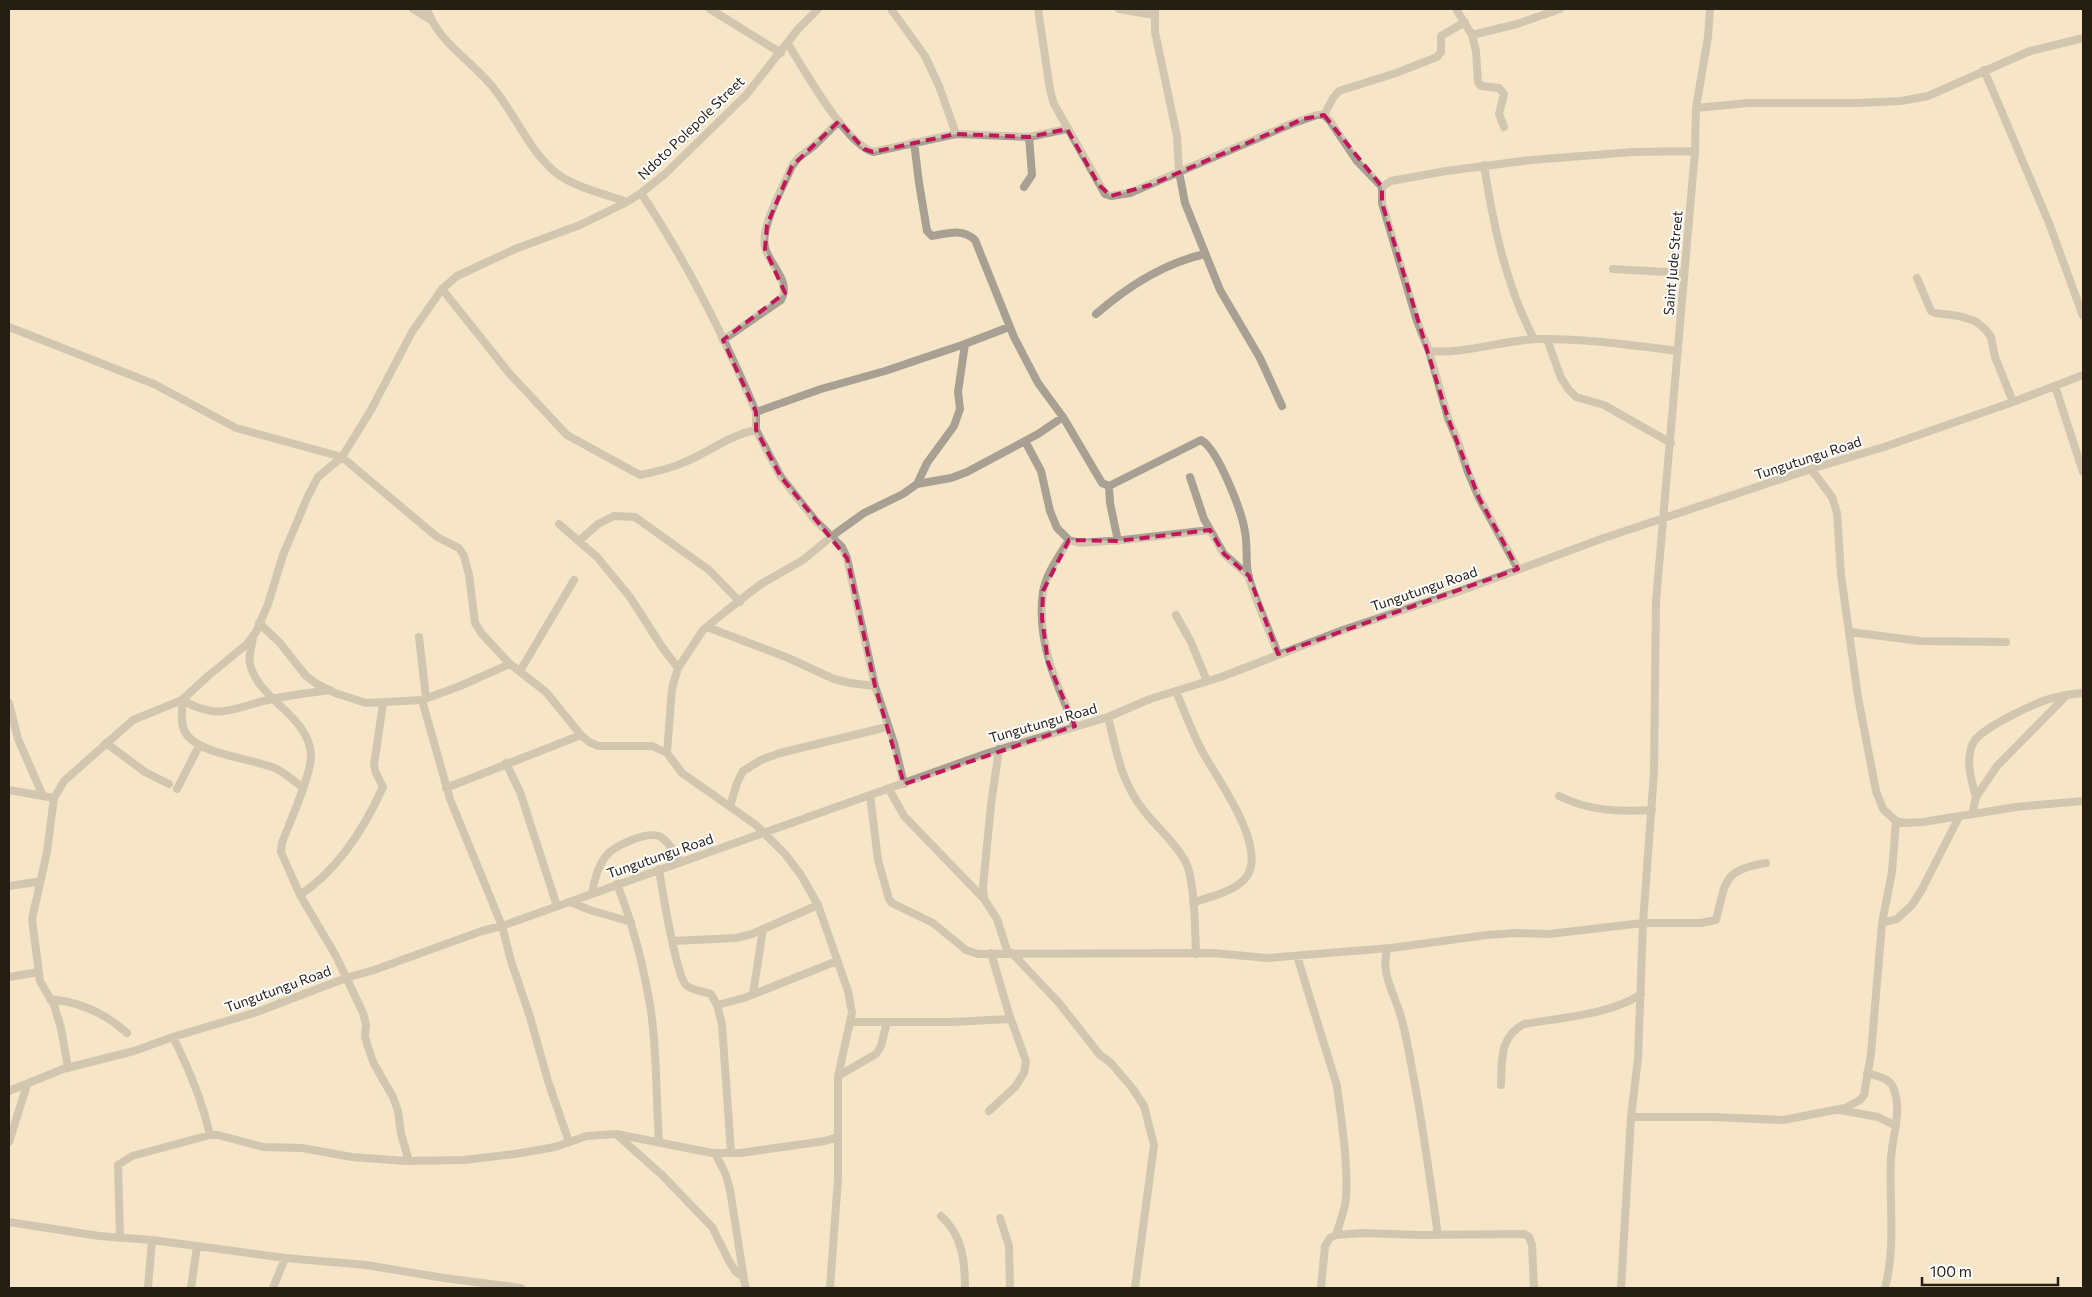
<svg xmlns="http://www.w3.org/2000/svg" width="2092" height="1297" font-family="Commissioner,sans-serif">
<rect width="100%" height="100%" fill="#f6e6c7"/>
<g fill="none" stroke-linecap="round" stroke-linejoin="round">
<path stroke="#a7a093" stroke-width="8" d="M 413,9 L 431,20
M 427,9 C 438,43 474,62 495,90 C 516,116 532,156 559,175 C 575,187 608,195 627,202 L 641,193 L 665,174 L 746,95 L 799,28 L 818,9
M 710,9 L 781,53
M 891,9 L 925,56 L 939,86 L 956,134
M 1038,9 L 1050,90 L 1054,104 L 1105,194 L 1111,196 L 1130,193 L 1291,124 L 1317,115 L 1324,115 L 1330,121 L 1357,161 L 1382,187
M 1119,9 L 1154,15
M 1155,9 L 1155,32 L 1177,136 L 1179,172 L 1185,203 L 1220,290 L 1260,358 L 1282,406
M 1456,9 L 1472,35 L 1476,51 L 1478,82 L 1481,86 L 1499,88 L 1504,94 L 1499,114 L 1504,127
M 1472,35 L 1517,24 L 1560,9
M 788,44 C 805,71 845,143 873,152 L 956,134 L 1029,137 L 1067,129
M 1984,70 L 2049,223 L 2083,316
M 1696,108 L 1748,103 L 1857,103 L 1901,101 L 1928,96 L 2030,51 L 2083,38
M 1324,115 L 1333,98 L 1339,91 L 1396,73 L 1437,57 L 1441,52 L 1441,36 L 1465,22
M 914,142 L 919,183 L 927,231 L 932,236 C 947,233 963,228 975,240 L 1014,337 L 1038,383 L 1063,417 L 1102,483 L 1109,486 L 1201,440 C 1218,449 1242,512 1245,532 C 1248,547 1245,564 1249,578 C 1257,604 1269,629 1278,654
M 1484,165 C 1493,224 1506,286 1534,339
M 1024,187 L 1032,175 L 1029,137
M 641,193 C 687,262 724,336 756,412 L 756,430 L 781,477 L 815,520 L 842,547 L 847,558 L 875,686 L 894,743 L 904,784
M 1613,269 L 1684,273
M 1917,278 L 1931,311 L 1935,313 L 1959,316 L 1975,321 L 1985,329 L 1991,337 L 1995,357 L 2013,402
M 442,289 L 509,373 L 567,435 L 640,475 C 655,472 670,469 685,462 C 709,452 730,435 756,430
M 1096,314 C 1127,287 1164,263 1205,254
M 9,327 L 154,384 L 236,428 L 342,457 L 437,537 L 459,548 L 464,556 L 469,575 L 475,623 L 482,634 L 510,664 L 546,692 L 581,735 L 589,742 L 598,746 L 652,746 L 667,753 L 682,773 L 756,825 L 785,854 L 801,875 L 818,905 L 848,991 L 852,1013 L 838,1076 L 838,1179 L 830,1288
M 1547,339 L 1561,378 L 1569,390 L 1576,397 L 1604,405 L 1671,443
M 723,340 L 781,300 C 792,281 769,265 765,247 C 760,227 784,185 792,166 L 798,158 L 815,145 L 839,121
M 1429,351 C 1465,354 1500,341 1536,339 C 1584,338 1630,345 1678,351
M 2055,386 L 2083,472
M 756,412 L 821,389 L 885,371 L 965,344 L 1009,327
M 1025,441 L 1041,471 L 1050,511 L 1057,528 L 1069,540 L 1080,543 L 1123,540 L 1210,530
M 1811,469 L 1832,497 L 1837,513 L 1841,575 L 1858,697 L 1876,791 L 1883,809 L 1896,821 L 1904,823 L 1923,822 L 2016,807 L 2083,801
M 1190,477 L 1204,519 L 1224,554 L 1249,576
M 917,484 L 927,463 L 954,426 L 960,409 L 958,392 L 965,344
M 1109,486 L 1110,503 L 1118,541
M 559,524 L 597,557 L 630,597 L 662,647 L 678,668
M 1069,540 C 1059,556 1046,574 1043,592 C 1036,640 1056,684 1075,726
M 579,541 L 598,524 L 614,516 L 635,517 L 709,570 L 740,602
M 1518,569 L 1479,498 L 1468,472 L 1458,442 L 1448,418 L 1429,351 L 1417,321 L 1382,203 L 1382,187 L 1391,181 L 1446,171 L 1531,160 L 1633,152 L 1695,151
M 1176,615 L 1191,642 L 1207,681
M 259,623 L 280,643 L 306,676 L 317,684 L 335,693 L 366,703 L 422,700 L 460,686 L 510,664
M 707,627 L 786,657 L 834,679 L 850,683 L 875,686
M 1850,632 L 1920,641 L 2006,642
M 419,637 L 426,698
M 253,638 C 252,646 248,656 250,664 C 258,700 309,715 311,755 C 312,773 289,824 282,843 L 281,852 L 300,895 L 336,956 L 363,1013 L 366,1024 L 365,1037 L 369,1050 L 374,1064 L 393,1097 L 398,1111 L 401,1134 L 409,1161
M 520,671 L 574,580
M 1176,691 C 1184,711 1192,732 1202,751 C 1217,779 1267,845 1247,876 C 1236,892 1210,896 1193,903
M 182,700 C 183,708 180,722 184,730 C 194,755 254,758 277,769 C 286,774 294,781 302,787
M 182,700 C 221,722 234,707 272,699 C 290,695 310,693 330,690
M 422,700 L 450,799 L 502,926 L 511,961 L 530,1017 L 548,1081 L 569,1142
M 9,703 L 18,739 L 43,796
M 1108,717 C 1117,753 1121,783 1145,812 C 1158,829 1177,844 1186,863 C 1195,882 1195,932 1196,954
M 106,743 L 145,772 L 169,784
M 999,749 L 991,805 L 983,886 L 984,899 L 997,919 L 1008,953
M 667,753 L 672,688 L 678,668 L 703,630 L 726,611 L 761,584 L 803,560 L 832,536 L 864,513 L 903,494 L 917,484 L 951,478 L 967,472 L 1038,434 L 1063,417
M 506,763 L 520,792 L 557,906
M 446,788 L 581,735
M 177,789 L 199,746
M 889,789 L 904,816 L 984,899
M 9,790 L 54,798
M 870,795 L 878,860 L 889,899 L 892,903 L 933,923 L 966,950 L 978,954 L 1212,953 L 1268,958 L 1391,948 L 1487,935 L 1516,933 L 1549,934 L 1643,923 L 1701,923 L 1716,920 C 1726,882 1722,870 1766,863
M 1559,796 C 1589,811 1619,812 1652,810
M 1976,797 C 1971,780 1964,756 1975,740 C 1985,727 2036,702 2053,698 C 2063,695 2073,694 2083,693
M 730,806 L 737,783 L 743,771 L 761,760 L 780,753 L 887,727
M 1972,814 L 1976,797 L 1997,766 L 2067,695
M 659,869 C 662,888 676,975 686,985 C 692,991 703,991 711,994 L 717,1005 L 722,1024 L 731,1153
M 617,884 C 633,924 644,968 651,1011 C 657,1053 656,1098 659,1141
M 9,886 L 36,882
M 592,894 C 594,881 597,868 605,857 C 613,846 648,830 661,837 C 669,842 675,854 681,861
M 300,895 C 339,869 364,829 383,787 L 376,773 L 374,765 L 383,704
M 570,902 L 590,910 L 631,922
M 1882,923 L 1897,919 L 1912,905 L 1921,891 L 1959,817
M 673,941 L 736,938 L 752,934 L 818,905
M 1388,948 C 1379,972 1395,994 1401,1017 C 1406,1034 1409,1052 1412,1069 C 1423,1124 1430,1180 1438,1235
M 1012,953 L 1059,1003 L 1100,1055 L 1111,1063 L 1133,1089 L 1144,1106 L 1154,1145 L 1135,1288
M 1297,956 L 1337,1086 C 1341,1118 1350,1174 1345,1205 C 1343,1215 1339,1225 1336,1235
M 9,977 L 39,972
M 753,994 L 763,929
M 50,999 C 80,1002 105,1013 127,1033
M 717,1005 L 744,998 L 837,961
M 850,1022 L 951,1022 L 1010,1019
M 173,1037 C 189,1069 202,1100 210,1135
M 68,1068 L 61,1028 L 54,1005 L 40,981 L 32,919 L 47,852 L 54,798 L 64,781 L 133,720 L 182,700 L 208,676 L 247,644 L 256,632 L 268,604 L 283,555 L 308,496 L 318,477 L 342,457 L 371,410 L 412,332 L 442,289 L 457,276 L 515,249 L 580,225 L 627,202
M 1867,1073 C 1877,1076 1889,1078 1893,1087 C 1903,1110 1892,1136 1891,1159 C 1889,1202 1896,1247 1885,1288
M 838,1076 L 876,1054 L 881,1046 L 887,1022
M 1501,1085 C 1502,1060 1499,1037 1524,1024 C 1559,1018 1613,1014 1641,994
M 9,1091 L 63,1069 L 134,1051 L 173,1037 L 257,1012 L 346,978 L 374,970 L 482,931 L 502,926 L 988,753 L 1108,717 L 1150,699 L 1221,677 L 1343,630 L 1460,591 L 1601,539 L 1811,469 L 1884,447 L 2013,402 L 2083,375
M 1840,1110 L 1878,1117 L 1896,1126
M 989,1111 L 1015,1087 L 1024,1073 L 1026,1061 L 1009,1014 L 991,953
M 1631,1117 L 1713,1117 L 1783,1120 L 1845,1108 L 1860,1100 L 1864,1095 L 1871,1054 L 1882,923 L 1892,872 L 1896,821
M 616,1134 L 662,1175 L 712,1227 L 729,1261 L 736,1272 L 743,1277 L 746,1288
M 9,1142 L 27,1085
M 715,1153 L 726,1175 L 730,1190 L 744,1279
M 941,1216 C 962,1235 965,1260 965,1288
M 1000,1218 L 1009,1246 L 1010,1288
M 9,1222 L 99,1236 L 152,1240 L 285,1258 L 366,1265 L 444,1278 L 521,1288
M 120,1238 L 118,1165 L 132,1156 L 210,1135 L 218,1135 L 263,1147 L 302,1148 L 352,1157 L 406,1161 L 464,1160 L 515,1154 L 555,1147 L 587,1136 L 616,1134 L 712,1153 L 740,1153 L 825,1141 L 837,1137
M 148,1288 L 152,1240
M 191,1288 L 197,1246
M 273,1288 L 285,1258
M 1321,1288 L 1325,1246 L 1330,1238 L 1336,1235 L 1363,1233 L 1418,1235 L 1524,1234 L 1529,1237 L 1532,1245 L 1534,1288
M 1621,1288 L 1631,1117 L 1638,1058 L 1643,923 L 1654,772 L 1656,601 L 1695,151 L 1696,108 L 1708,37 L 1710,9"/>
</g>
<path d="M0 0H2092V1297H0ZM 1324,115 L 1382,187 L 1382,203 L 1448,418 L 1479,498 L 1518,569 L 1278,654 L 1249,576 L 1224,554 L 1210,530 L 1118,541 L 1069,540 L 1043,591 L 1042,618 L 1048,662 L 1075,726 L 904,784 L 875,686 L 847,558 L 781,477 L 756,430 L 756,412 L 723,340 L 785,293 L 765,249 L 767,225 L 792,166 L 839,121 L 864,149 L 873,152 L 956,134 L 1029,137 L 1067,129 L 1099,185 L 1111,196 L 1150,185 L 1303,119 Z" fill="#f6e6c7" fill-opacity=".55" fill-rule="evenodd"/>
<path fill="none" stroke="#c2185b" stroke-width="4" stroke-dasharray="10 6" stroke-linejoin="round" d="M 1324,115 L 1382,187 L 1382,203 L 1448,418 L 1479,498 L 1518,569 L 1278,654 L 1249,576 L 1224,554 L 1210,530 L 1118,541 L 1069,540 L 1043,591 L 1042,618 L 1048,662 L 1075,726 L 904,784 L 875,686 L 847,558 L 781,477 L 756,430 L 756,412 L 723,340 L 785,293 L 765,249 L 767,225 L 792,166 L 839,121 L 864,149 L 873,152 L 956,134 L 1029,137 L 1067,129 L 1099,185 L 1111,196 L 1150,185 L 1303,119 Z"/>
<g text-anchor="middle" stroke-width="4" stroke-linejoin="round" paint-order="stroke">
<g font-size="14" fill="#241e13" stroke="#fff">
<text transform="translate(691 128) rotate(-44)" y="5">Ndoto Polepole Street</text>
<text transform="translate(1673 263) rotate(-85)" y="5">Saint Jude Street</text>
<text transform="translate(1808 458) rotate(-18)" y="5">Tungutungu Road</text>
<text transform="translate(1424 589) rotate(-19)" y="5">Tungutungu Road</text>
<text transform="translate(1043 723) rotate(-16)" y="5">Tungutungu Road</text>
<text transform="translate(660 856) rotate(-19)" y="5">Tungutungu Road</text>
<text transform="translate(278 989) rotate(-20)" y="5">Tungutungu Road</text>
</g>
</g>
<rect width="2092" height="1297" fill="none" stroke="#241e13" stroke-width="20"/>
<path d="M1922 1277v8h136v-8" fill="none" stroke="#241e13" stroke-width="2.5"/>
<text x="1930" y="1277" font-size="15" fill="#241e13" stroke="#ffffff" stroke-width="4" paint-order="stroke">100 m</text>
</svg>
